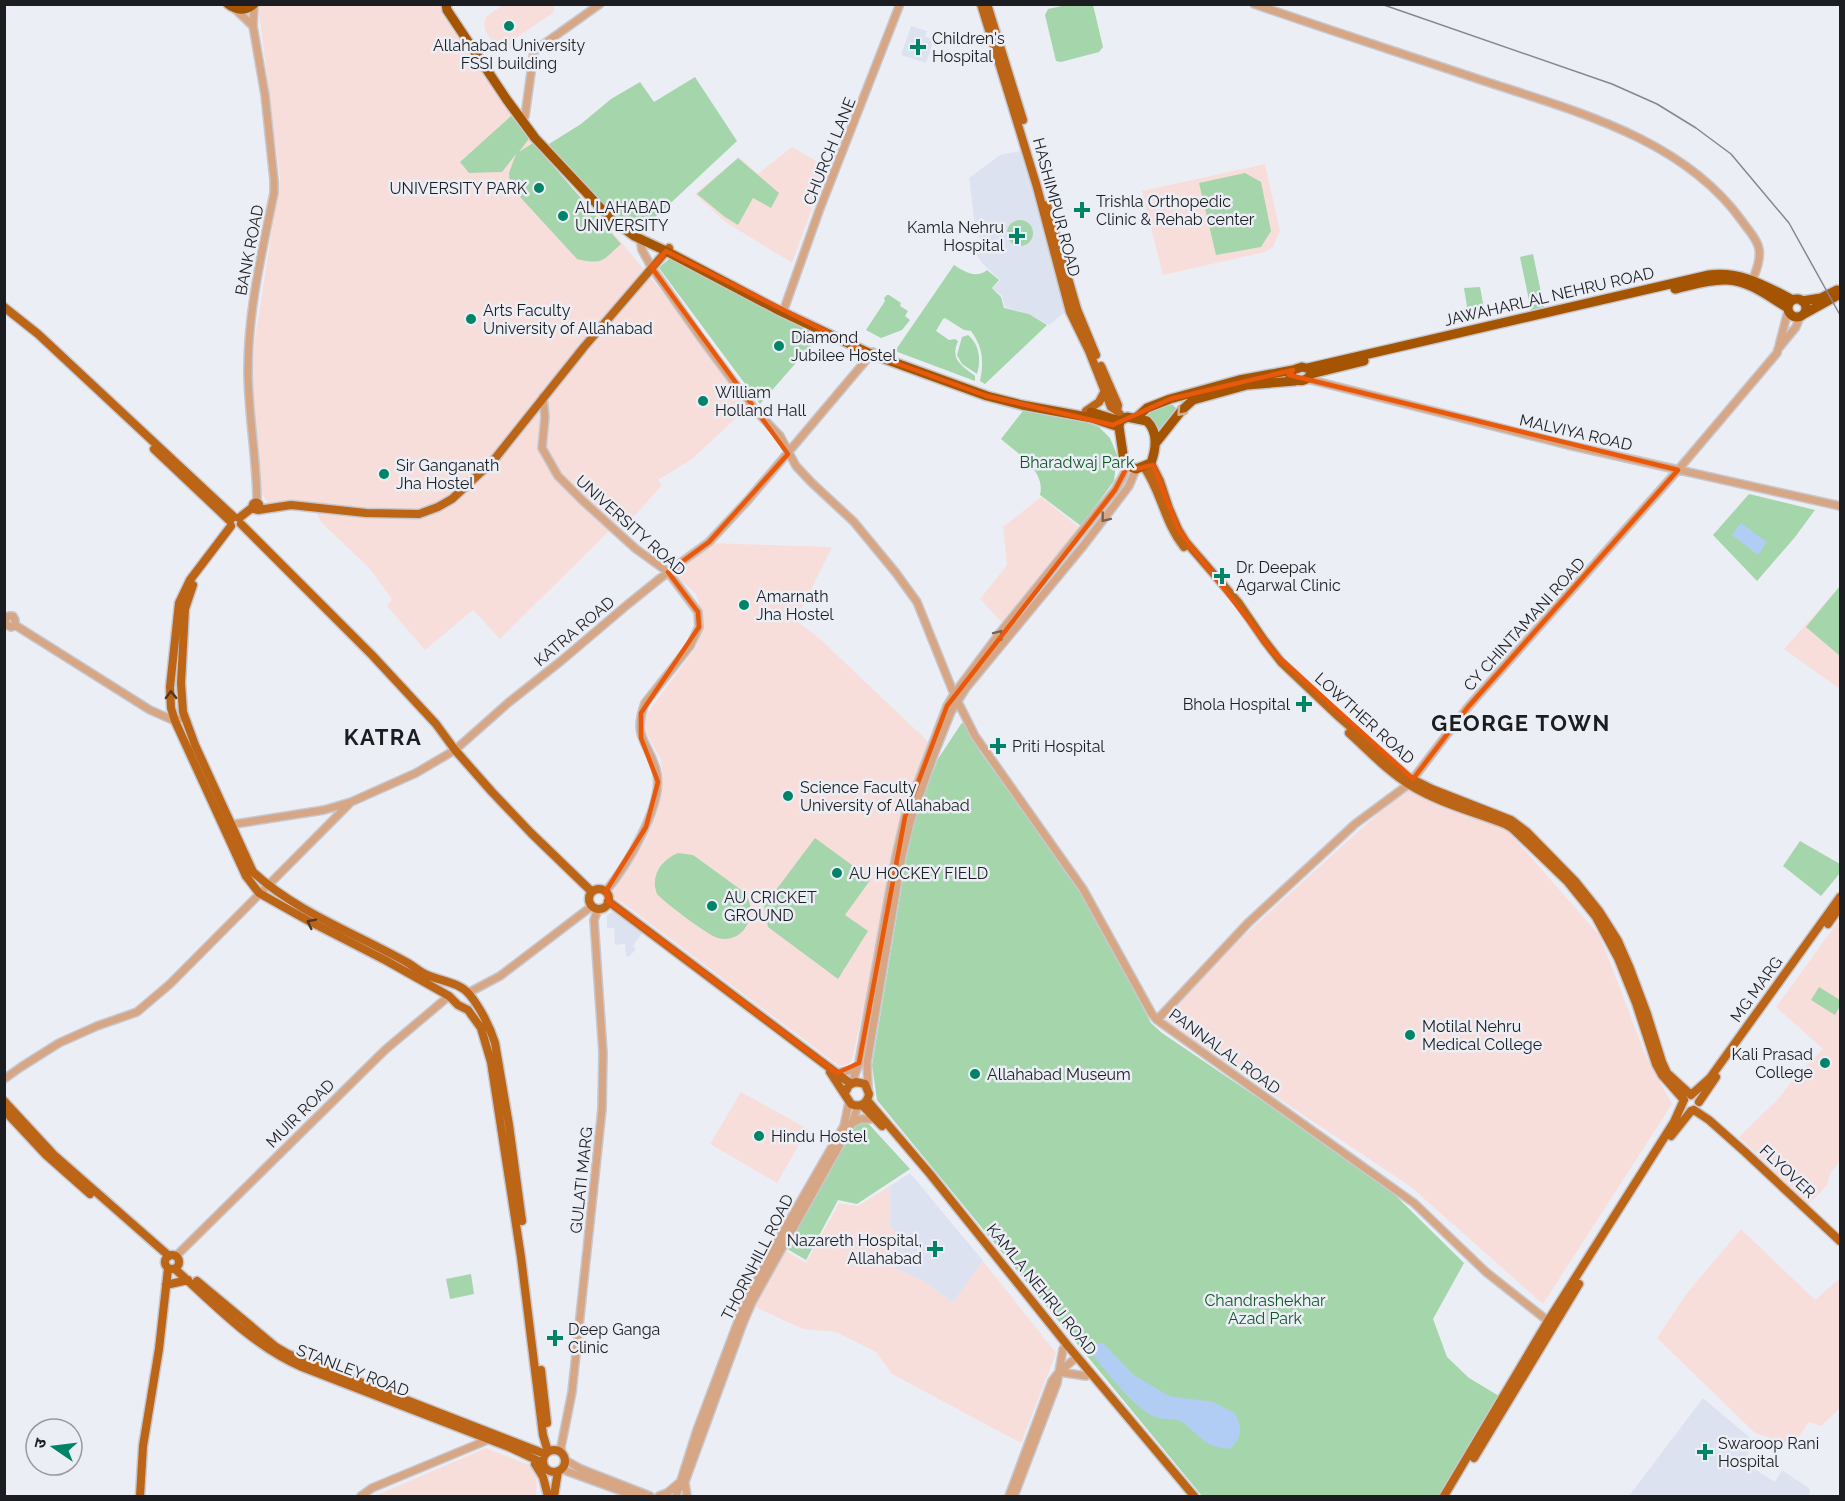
<svg xmlns="http://www.w3.org/2000/svg" width="1845" height="1501" font-family="Raleway,'Noto Sans Devanagari',sans-serif">
<rect width="100%" height="100%" fill="#eceef6"/>
<path fill="#dde2f0" d="M 911,26 L 927,31 L 925,37 L 934,39 L 926,63 L 901,55 Z
M 1026,150 L 1070,308 L 1049,325 L 1029,314 L 1005,307 L 1002,296 L 993,288 L 1000,280 L 982,263 L 974,252 L 982,242 L 975,227 L 969,178 L 1000,155 Z
M 613,912 L 642,933 L 633,946 L 636,949 L 629,957 L 626,956 L 625,944 L 615,945 L 614,928 L 607,928 L 607,915 Z
M 910,1173 L 983,1261 L 953,1303 L 923,1281 L 889,1265 L 903,1238 L 890,1228 L 890,1186 Z
M 1703,1398 L 1755,1442 L 1743,1462 L 1775,1482 L 1782,1470 L 1810,1489 L 1809,1496 L 1629,1496 Z"/>
<path fill="#f8deda" d="M 258,5 L 438,5 L 507,106 L 566,182 L 603,220 L 668,299 L 748,407 L 692,459 L 658,480 L 662,485 L 624,528 L 617,523 L 500,639 L 473,610 L 425,650 L 387,606 L 392,599 L 369,568 L 322,523 L 309,501 L 291,501 L 270,506 L 262,494 L 250,392 L 255,339 L 280,178 Z
M 503,5 L 553,5 L 554,7 L 554,12 L 512,41 L 512,48 L 509,49 L 502,48 L 492,41 L 485,30 L 484,22 L 487,16 Z
M 792,147 L 827,167 L 792,263 L 724,221 L 695,194 L 739,157 L 758,174 Z
M 1265,164 L 1280,231 L 1273,247 L 1265,252 L 1163,275 L 1142,191 Z
M 1041,497 L 1079,527 L 1004,625 L 980,599 L 1007,565 L 1003,527 Z
M 710,543 L 832,547 L 797,618 L 797,621 L 820,639 L 935,748 L 899,858 L 852,1059 L 848,1065 L 839,1066 L 623,903 L 613,898 L 613,892 L 646,839 L 657,812 L 663,780 L 661,760 L 647,734 L 645,722 L 648,712 L 697,646 L 701,629 L 701,611 L 696,594 L 675,575 L 692,561 Z
M 1840,586 L 1840,689 L 1784,649 Z
M 1405,789 L 1508,831 L 1600,936 L 1645,1054 L 1672,1104 L 1543,1304 L 1411,1187 L 1155,1016 Z
M 1840,919 L 1840,1161 L 1830,1174 L 1827,1185 L 1820,1193 L 1808,1204 L 1739,1137 L 1779,1098 L 1795,1077 L 1823,1049 L 1776,1007 Z
M 741,1092 L 808,1129 L 777,1183 L 710,1144 Z
M 890,1186 L 890,1228 L 903,1238 L 889,1265 L 923,1281 L 953,1303 L 983,1261 L 1056,1353 L 1021,1443 L 892,1374 L 876,1352 L 836,1332 L 803,1329 L 753,1306 L 783,1249 L 806,1263 L 839,1203 L 858,1206 Z
M 1741,1229 L 1815,1300 L 1840,1278 L 1840,1408 L 1821,1426 L 1809,1422 L 1793,1445 L 1755,1433 L 1657,1338 L 1687,1293 Z
M 486,1448 L 532,1466 L 537,1473 L 536,1496 L 375,1496 Z"/>
<path fill="#a4d5ab" d="M 1071,4 L 1093,5 L 1103,47 L 1099,52 L 1061,62 L 1056,61 L 1045,15 L 1048,9 Z
M 695,77 L 737,141 L 646,226 L 637,226 L 625,223 L 593,195 L 559,159 L 549,144 L 581,124 L 611,99 L 640,82 L 654,102 Z
M 511,116 L 531,136 L 519,152 L 533,143 L 621,244 C 602,261 603,265 577,259 L 510,186 L 509,173 L 516,154 L 502,172 L 469,173 L 460,162 Z
M 738,158 L 779,193 L 771,208 L 753,198 L 738,225 L 725,217 L 697,194 Z
M 1245,173 L 1261,182 L 1271,231 L 1261,247 L 1216,255 L 1199,183 Z
M1007 233a13 13 0 1 1 26 0a13 13 0 1 1-26 0Z
M 1533,254 L 1544,307 L 1531,310 L 1520,257 Z
M 671,257 L 822,333 L 760,404 L 659,268 Z
M 954,265 C 965,272 976,279 987,270 L 999,280 L 992,288 L 1001,297 L 1004,308 L 1029,314 L 1047,325 L 985,384 L 980,381 C 984,362 983,347 971,331 L 964,330 L 945,318 L 943,319 L 936,331 L 949,340 L 955,339 L 958,341 C 950,360 961,365 975,376 L 975,381 L 895,351 Z
M 1480,287 L 1485,314 L 1469,319 L 1464,288 Z
M 887,295 L 889,295 L 901,303 L 900,306 L 908,311 L 905,316 L 910,320 L 902,330 L 881,338 L 866,330 L 885,301 L 884,298 Z
M 968,335 C 980,345 981,360 977,374 L 962,364 L 957,355 L 962,337 Z
M 1173,405 L 1176,408 L 1176,412 L 1168,424 L 1160,429 L 1155,427 L 1144,416 L 1156,406 Z
M 1026,407 L 1082,421 L 1099,427 L 1110,438 L 1117,455 L 1114,481 L 1081,526 L 1040,495 C 1046,471 1017,453 1001,439 Z
M 1749,494 L 1815,510 L 1795,537 L 1757,581 L 1713,535 Z
M 1840,586 L 1840,656 L 1806,627 Z
M 966,721 L 980,752 L 1074,878 L 1151,1023 L 1162,1033 L 1267,1104 L 1395,1195 L 1464,1263 L 1433,1319 L 1447,1357 L 1469,1378 L 1499,1396 L 1440,1496 L 1202,1496 L 877,1100 L 872,1065 L 907,855 L 916,816 L 938,759 L 961,724 Z
M 815,838 L 871,879 L 845,915 L 868,931 L 838,979 L 768,927 L 764,906 Z
M 1800,841 L 1840,864 L 1840,873 L 1821,896 L 1783,866 Z
M 678,853 L 693,855 L 744,892 C 760,911 745,945 718,938 C 709,936 665,903 657,894 C 650,876 661,860 678,853 Z
M 1819,987 L 1840,1000 L 1840,1006 L 1835,1015 L 1811,1000 Z
M 866,1121 L 910,1169 L 857,1204 L 838,1200 L 806,1260 L 784,1247 L 854,1126 Z
M 471,1274 L 474,1294 L 450,1299 L 446,1279 Z"/>
<path fill="#b2cdf4" d="M 1741,523 L 1767,542 L 1758,555 L 1732,535 Z
M 1103,1343 L 1134,1375 L 1169,1396 L 1213,1402 L 1235,1413 C 1242,1427 1243,1437 1230,1449 C 1203,1447 1201,1436 1182,1422 C 1174,1417 1164,1421 1155,1417 C 1134,1408 1103,1369 1090,1350 L 1093,1344 Z"/>
<g fill="none" stroke-linecap="round" stroke-linejoin="round">
<defs>
<path id="minor" d="M 1254,4 C 1328,30 1404,54 1478,79 C 1571,110 1682,137 1742,221 C 1748,230 1757,238 1759,249 C 1761,261 1755,273 1751,284
M 254,5 L 253,26 L 265,95 L 274,180 L 274,193 C 262,252 248,310 248,370 C 248,414 257,459 257,503
M 235,9 L 253,26
M 522,119 L 525,116 L 534,51 L 600,4
M 640,239 L 642,250 L 652,268 L 701,338 L 739,389 L 759,414 L 780,436 L 796,466 L 811,482 L 854,522 L 896,573 L 917,602 L 954,694 L 975,736 L 1083,889 L 1152,1014 L 1157,1020 L 1414,1203 L 1486,1272 L 1548,1321
M 783,312 L 819,211 L 900,4
M 1779,346 L 1788,311
M 1307,379 L 1568,445 L 1840,506
M 543,397 L 545,417 L 542,448 L 558,476 L 582,500 L 636,549 L 668,572 L 698,612 L 699,627 L 690,646 L 645,703 C 631,740 651,743 657,774 C 663,806 626,867 606,891
M 9,616 L 13,616 L 15,620 L 15,625 L 11,627 L 5,624 L 6,618 Z
M 15,625 L 150,710 L 175,721 L 185,717
M 229,825 L 324,810 L 351,802 L 416,773 L 455,750 L 508,703 L 561,661 L 627,605 L 668,572 L 709,542 L 748,500 L 873,352
M 468,993 L 500,976 L 592,906
M 1157,1020 L 1248,923 L 1355,824 L 1409,784 L 1468,707 L 1678,470 L 1777,353 L 1778,349 L 1796,327 L 1800,317
M 837,1073 L 853,1070 L 859,1064
M 4,1079 L 21,1067 L 59,1043 L 97,1026 L 137,1012 L 170,984 L 349,804
M 852,1083 L 859,1063 L 896,856 L 905,817 L 947,706 L 954,694 L 999,634 L 1115,490 L 1124,474 L 1126,465
M 868,1088 L 867,1063 L 902,856 L 911,819 L 935,752 L 951,712 L 966,688 L 1084,545 L 1129,486 L 1136,469
M 852,1123 L 861,1119 L 876,1119
M 176,1256 L 385,1050 L 449,996
M 1059,1372 L 1086,1376
M 562,1454 L 561,1447 L 572,1392 L 602,1109 L 603,1053 L 594,920 L 598,909
M 565,1460 L 581,1469 L 650,1496
M 561,1469 L 635,1496
M 685,1483 L 687,1496
M 683,1487 L 743,1323 L 752,1302 L 852,1123 L 858,1106
M 361,1496 L 372,1488 L 490,1439
M 659,1496 L 667,1493 L 679,1483
M 676,1496 L 697,1430 L 745,1303 L 780,1237 L 844,1126 L 849,1102
M 1009,1496 L 1052,1381 L 1059,1372 L 1077,1357
M 1014,1496 L 1057,1383 L 1063,1349"/>
<path id="major" d="M 981,4 L 1037,187 L 1070,312 L 1089,351 L 1111,407 L 1117,411 L 1124,419
M 987,4 L 1023,120
M 1047,205 L 1077,309 L 1096,355
M 4,307 L 38,334 L 234,517
M 1101,366 L 1118,405 L 1117,411
M 1086,411 L 1099,402 L 1105,391
M 154,449 L 230,521
M 1151,463 L 1160,481 L 1169,508 L 1178,529 L 1186,542 L 1238,602 L 1264,640 L 1281,662 L 1339,717 L 1408,777 L 1432,789 L 1511,820 L 1527,832 L 1575,881 L 1599,911 L 1618,941 L 1629,966 L 1647,1014 L 1662,1062 L 1667,1073 L 1691,1095 L 1710,1078 L 1840,897
M 1144,467 C 1162,493 1164,522 1184,547
M252.5 506a3.5 3.5 0 1 1 7 0a3.5 3.5 0 1 1-7 0Z
M 258,510 L 291,505 L 366,513 L 419,514 L 438,507 L 452,499 L 493,461 L 584,347 L 669,248
M 239,518 L 253,507
M 241,524 L 372,655 L 436,724 L 455,750 L 492,792 L 531,833 L 591,891
M 231,526 L 190,580 L 179,603 L 170,687 L 171,708 L 175,721 L 246,876 L 259,893 L 307,920 L 385,960 L 449,996 L 458,1005 L 468,1010 L 481,1028 L 491,1062 L 521,1257 L 543,1435 L 548,1452
M 193,585 L 185,609 L 181,683 L 183,712 L 195,745 L 253,872 C 296,912 357,934 408,963 C 413,966 418,970 423,973 C 437,981 458,981 469,994 C 480,1007 490,1027 495,1043 L 509,1125 L 522,1221
M 1349,733 C 1369,751 1387,771 1410,785 C 1439,803 1474,812 1505,824 L 1512,828 L 1567,881 L 1596,917 L 1618,958 L 1636,1003 L 1656,1064 L 1662,1075 L 1684,1100
M589 899a10 10 0 1 1 20 0a10 10 0 1 1-20 0Z
M 608,901 L 851,1084
M 1828,924 L 1840,907
M 830,1072 L 851,1104 C 860,1108 867,1104 869,1094 L 865,1084 L 856,1082 L 849,1085 L 845,1093
M 867,1100 L 930,1174 L 1068,1346 L 1194,1496
M 4,1101 L 54,1155 L 169,1256
M 1699,1102 L 1716,1077
M 862,1105 L 882,1126
M 4,1110 L 46,1155 L 90,1194
M 1694,1110 L 1709,1120 L 1745,1152 L 1840,1241
M 1671,1136 L 1691,1111
M165 1262a7 7 0 1 1 14 0a7 7 0 1 1-14 0Z
M 175,1269 C 214,1304 253,1346 302,1367 L 509,1447 L 543,1463
M 197,1281 L 276,1347 L 288,1354 L 545,1454
M 166,1285 L 188,1280
M 541,1370 L 547,1423
M543 1461a11 11 0 1 1 22 0a11 11 0 1 1-22 0Z
M 1474,1458 L 1579,1284
M 535,1464 L 543,1477 L 548,1496
M 140,1496 L 143,1446 L 159,1349 L 168,1269
M 554,1496 L 558,1471
M 1444,1496 L 1548,1321 L 1674,1122 L 1683,1102"/>
<path id="highway" d="M 228,4 C 237,11 245,11 254,4
M 446,4 L 447,10 L 507,100 L 535,138 L 610,218 L 634,236 L 666,251 L 780,311 L 871,354 L 987,396 L 1022,405 L 1092,418 L 1119,427
M 1675,289 C 1692,285 1710,279 1727,280 C 1750,281 1769,297 1788,308
M1788 308a9 9 0 1 1 18 0a9 9 0 1 1-18 0Z
M 1802,301 L 1821,298 L 1837,290
M 1804,314 L 1840,294
M 1302,367 L 1310,369 L 1311,372 L 1309,377 C 1304,382 1294,382 1290,376 L 1293,370 Z
M 1308,368 L 1709,275 C 1742,271 1765,286 1793,300
M 1311,374 L 1364,361
M 1091,412 L 1120,421
M 1127,417 L 1147,421 C 1158,432 1156,449 1151,463 L 1136,469 L 1126,465 L 1124,461 L 1119,427 L 1120,421 Z
M 1136,418 L 1147,408 L 1170,399 L 1239,380 L 1293,370
M 1155,444 L 1182,410 L 1193,400 L 1247,385 L 1295,381"/>
</defs>
<use href="#minor" stroke="#c7c8cf" stroke-width="10"/>
<use href="#major" stroke="#c7c8cf" stroke-width="11"/>
<use href="#highway" stroke="#c7c8cf" stroke-width="12"/>
<use href="#minor" stroke="#d7a685" stroke-width="7"/>
<use href="#major" stroke="#bc6516" stroke-width="8"/>
<use href="#highway" stroke="#a55502" stroke-width="9"/>
<path stroke="#86878d" stroke-width="1.5" d="M 1381,4 L 1612,84 L 1657,104 L 1696,128 L 1731,154 L 1789,223 L 1840,315"/>
</g>
<defs><path id="oneway-chevron" d="M-2-3.5L2.5 0L-2 3.5" fill="none" stroke-width="1.6" stroke-linecap="round" stroke-linejoin="round" transform="scale(1.5)"/></defs>
<use stroke="#d0b194" href="#oneway-chevron" transform="translate(1181 412) rotate(132)"/>
<g stroke="#7a6252">
<use href="#oneway-chevron" transform="translate(1105 518) rotate(128)"/>
<use href="#oneway-chevron" transform="translate(999 634) rotate(-52)"/>
</g>
<g stroke="#54361c">
<use href="#oneway-chevron" transform="translate(171 695) rotate(-91)"/>
<use href="#oneway-chevron" transform="translate(311 923) rotate(-153)"/>
</g>
<path fill="none" stroke="#e8590c" stroke-width="4.5" stroke-linejoin="round" d="M 666,251 L 871,354 L 987,396 L 1113,425 L 1170,399 L 1293,370 L 1289,375 L 1678,470 L 1468,707 L 1413,779 L 1271,650 L 1178,529 L 1153,465 L 1136,469 L 1128,465 L 1115,490 L 947,706 L 905,817 L 859,1063 L 837,1073 L 608,901 L 606,891 L 646,827 L 658,782 L 641,738 L 641,713 L 699,627 L 698,612 L 668,572 L 709,542 L 788,454 L 652,268 Z"/>
<g fill="#008467" stroke="#eceef6" stroke-width="2">
<circle cx="509" cy="26" r="6"/>
<path d="M915 38h6v6h6v6h-6v6h-6v-6h-6v-6h6z"/>
<circle cx="539" cy="188" r="6"/>
<path d="M1079 201h6v6h6v6h-6v6h-6v-6h-6v-6h6z"/>
<circle cx="563" cy="216" r="6"/>
<path d="M1014 227h6v6h6v6h-6v6h-6v-6h-6v-6h6z"/>
<circle cx="471" cy="319" r="6"/>
<circle cx="779" cy="346" r="6"/>
<circle cx="703" cy="401" r="6"/>
<circle cx="384" cy="474" r="6"/>
<path d="M1219 567h6v6h6v6h-6v6h-6v-6h-6v-6h6z"/>
<circle cx="744" cy="605" r="6"/>
<path d="M1301 695h6v6h6v6h-6v6h-6v-6h-6v-6h6z"/>
<path d="M995 737h6v6h6v6h-6v6h-6v-6h-6v-6h6z"/>
<circle cx="788" cy="796" r="6"/>
<circle cx="837" cy="873" r="6"/>
<circle cx="712" cy="906" r="6"/>
<circle cx="1410" cy="1035" r="6"/>
<circle cx="1825" cy="1063" r="6"/>
<circle cx="975" cy="1074" r="6"/>
<circle cx="759" cy="1136" r="6"/>
<path d="M932 1240h6v6h6v6h-6v6h-6v-6h-6v-6h6z"/>
<path d="M552 1329h6v6h6v6h-6v6h-6v-6h-6v-6h6z"/>
<path d="M1702 1443h6v6h6v6h-6v6h-6v-6h-6v-6h6z"/>
</g>
<g text-anchor="middle" stroke-width="5" stroke-linejoin="round" paint-order="stroke">
<g font-size="16" fill="#1c1d20" stroke="#eceef6" text-anchor="start">
<text x="932" y="44">Children's<tspan x="932" dy="18">Hospital</tspan></text>
<text x="509" y="51" text-anchor="middle">Allahabad University<tspan x="509" dy="18">FSSI building</tspan></text>
<text x="527" y="194" text-anchor="end">UNIVERSITY PARK</text>
<text x="1096" y="207">Trishla Orthopedic<tspan x="1096" dy="18">Clinic &amp; Rehab center</tspan></text>
<text x="575" y="213">ALLAHABAD<tspan x="575" dy="18">UNIVERSITY</tspan></text>
<text x="1004" y="233" text-anchor="end">Kamla Nehru<tspan x="1004" dy="18">Hospital</tspan></text>
<text x="483" y="316">Arts Faculty<tspan x="483" dy="18">University of Allahabad</tspan></text>
<text x="791" y="343">Diamond<tspan x="791" dy="18">Jubilee Hostel</tspan></text>
<text x="715" y="398">William<tspan x="715" dy="18">Holland Hall</tspan></text>
<text x="396" y="471">Sir Ganganath<tspan x="396" dy="18">Jha Hostel</tspan></text>
<text x="1236" y="573">Dr. Deepak<tspan x="1236" dy="18">Agarwal Clinic</tspan></text>
<text x="756" y="602">Amarnath<tspan x="756" dy="18">Jha Hostel</tspan></text>
<text x="1290" y="710" text-anchor="end">Bhola Hospital</text>
<text x="1012" y="752">Priti Hospital</text>
<text x="800" y="793">Science Faculty<tspan x="800" dy="18">University of Allahabad</tspan></text>
<text x="849" y="879">AU HOCKEY FIELD</text>
<text x="724" y="903">AU CRICKET<tspan x="724" dy="18">GROUND</tspan></text>
<text x="1422" y="1032">Motilal Nehru<tspan x="1422" dy="18">Medical College</tspan></text>
<text x="1813" y="1060" text-anchor="end">Kali Prasad<tspan x="1813" dy="18">College</tspan></text>
<text x="987" y="1080">Allahabad Museum</text>
<text x="771" y="1142">Hindu Hostel</text>
<text x="922" y="1246" text-anchor="end">Nazareth Hospital,<tspan x="922" dy="18">Allahabad</tspan></text>
<text x="568" y="1335">Deep Ganga<tspan x="568" dy="18">Clinic</tspan></text>
<text x="1718" y="1449">Swaroop Rani<tspan x="1718" dy="18">Hospital</tspan></text>
</g>
<g font-size="16" fill="#1c1d20" stroke="#eceef6">
<text transform="translate(829 151) rotate(-68)" y="6">CHURCH LANE</text>
<text transform="translate(1057 207) rotate(75)" y="6">HASHIMPUR ROAD</text>
<text transform="translate(249 250) rotate(-79)" y="6">BANK ROAD</text>
<text transform="translate(1549 296) rotate(-13)" y="6">JAWAHARLAL NEHRU ROAD</text>
<text transform="translate(1576 432) rotate(13)" y="6">MALVIYA ROAD</text>
<text transform="translate(631 525) rotate(42)" y="6">UNIVERSITY ROAD</text>
<text transform="translate(1524 624) rotate(-48)" y="6">CY CHINTAMANI ROAD</text>
<text transform="translate(574 631) rotate(-40)" y="6">KATRA ROAD</text>
<text transform="translate(1365 718) rotate(42)" y="6">LOWTHER ROAD</text>
<text transform="translate(1756 989) rotate(-54)" y="6">MG MARG</text>
<text transform="translate(1225 1051) rotate(36)" y="6">PANNALAL ROAD</text>
<text transform="translate(300 1113) rotate(-45)" y="6">MUIR ROAD</text>
<text transform="translate(1788 1171) rotate(43)" y="6">FLYOVER</text>
<text transform="translate(581 1180) rotate(-84)" y="6">GULATI MARG</text>
<text transform="translate(757 1257) rotate(-63)" y="6">THORNHILL ROAD</text>
<text transform="translate(1042 1289) rotate(51)" y="6">KAMLA NEHRU ROAD</text>
<text transform="translate(353 1370) rotate(21)" y="6">STANLEY ROAD</text>
</g>
<g font-size="16" fill="#0c5725" stroke="#eceef6">
<text x="1077" y="468">Bharadwaj Park</text>
<text x="1265" y="1306">Chandrashekhar<tspan x="1265" dy="18">Azad Park</tspan></text>
</g>
<g font-size="22" font-weight="bold" letter-spacing="1.5" fill="#1c1d20" stroke="#eceef6">
<text x="1521" y="731">GEORGE TOWN</text>
<text x="383" y="745">KATRA</text>
</g>
</g>
<rect width="1845" height="1501" fill="none" stroke="#1c1d20" stroke-width="12"/>
<g transform="translate(54 1447) rotate(284)"><circle r="28" fill="#eceef6" stroke="#999aa0" stroke-width="1.5"/>
<path d="M0-4.5L10 22L0 15L-10 22Z" fill="#008467"/>
<text y="-9" font-size="16" font-weight="bold" text-anchor="middle" fill="#1c1d20">उ</text>
</g>
</svg>
